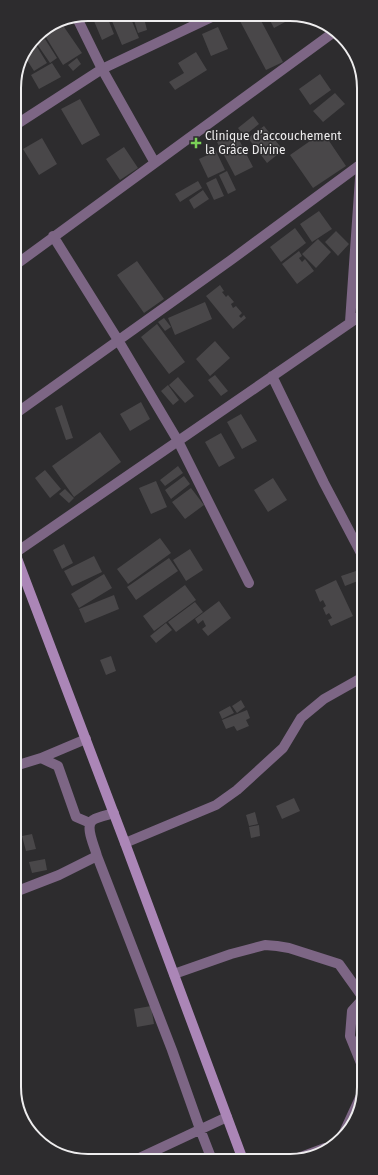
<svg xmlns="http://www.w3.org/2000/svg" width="378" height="1175" font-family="'Fira Sans',sans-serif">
<rect width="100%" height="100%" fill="#2d2c2e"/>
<path fill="#494749" d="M 91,14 L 106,14 L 114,34 L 102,40 Z
M 109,14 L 129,14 L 139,38 L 122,45 Z
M 132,14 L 143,14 L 147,30 L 138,33 Z
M 250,15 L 258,15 L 283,62 L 266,70 L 240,21 Z
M 267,15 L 298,15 L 274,28 Z
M 62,24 L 82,53 L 63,65 L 44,34 L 56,26 Z
M 218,27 L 228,49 L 211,56 L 202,34 Z
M 45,39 L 57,58 L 50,63 L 37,44 Z
M 36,45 L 47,63 L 34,71 L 23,54 Z
M 196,52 L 207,70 L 175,90 L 169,82 L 184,73 L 178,63 Z
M 77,58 L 81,64 L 73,71 L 68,65 Z
M 52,63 L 61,77 L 39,89 L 31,75 Z
M 320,74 L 331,90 L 310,105 L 299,89 Z
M 335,93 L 345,104 L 323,122 L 313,111 Z
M 80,99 L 100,135 L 82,145 L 61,109 Z
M 253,116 L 259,124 L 244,136 L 238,128 Z
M 264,126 L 283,150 L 267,163 L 248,138 Z
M 235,132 L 253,167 L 235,176 L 217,142 Z
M 323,132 L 346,166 L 313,188 L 290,155 Z
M 42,138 L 57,164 L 39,175 L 23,149 Z
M 124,147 L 138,168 L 120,180 L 106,159 Z
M 216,151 L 225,170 L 208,178 L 199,159 Z
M 227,171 L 236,190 L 228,194 L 219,175 Z
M 216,178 L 224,196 L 214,200 L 206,183 Z
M 198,181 L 202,188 L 180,202 L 175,194 Z
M 203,190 L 209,199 L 194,209 L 189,200 Z
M 319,211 L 332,229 L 312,242 L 300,224 Z
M 295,228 L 306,243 L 281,262 L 270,247 Z
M 336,231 L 349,244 L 338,256 L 325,242 Z
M 318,239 L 331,252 L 316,268 L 302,254 Z
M 299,251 L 302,256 L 299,258 L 302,262 L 305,259 L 314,271 L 297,284 L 282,264 Z
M 137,261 L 164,299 L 144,313 L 117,275 Z
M 220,285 L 224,291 L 222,292 L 226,297 L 228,295 L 234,302 L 231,304 L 233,308 L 236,306 L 242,313 L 239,316 L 241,318 L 244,315 L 246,318 L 233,329 L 206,296 Z
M 205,302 L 212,319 L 175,335 L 168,318 Z
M 164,318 L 171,327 L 165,331 L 158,322 Z
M 157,324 L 185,362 L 169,374 L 141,337 Z
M 215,341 L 230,358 L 210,376 L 196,359 Z
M 215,375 L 228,391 L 221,396 L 208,380 Z
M 178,377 L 194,396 L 185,403 L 169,385 Z
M 168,385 L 179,400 L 173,405 L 161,391 Z
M 141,402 L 150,419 L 130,431 L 120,414 Z
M 62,405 L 73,438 L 66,440 L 55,408 Z
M 241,414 L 257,441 L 242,449 L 227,422 Z
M 100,432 L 121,462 L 74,497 L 52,466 Z
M 221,433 L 235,458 L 219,467 L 205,442 Z
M 178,466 L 183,473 L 165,486 L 160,480 Z
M 45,470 L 61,489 L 50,498 L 35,478 Z
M 184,476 L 190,484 L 171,499 L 165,490 Z
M 273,478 L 287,500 L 268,512 L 254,490 Z
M 156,481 L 167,507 L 151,514 L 139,488 Z
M 191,488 L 204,505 L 185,519 L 172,502 Z
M 65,489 L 74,498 L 69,503 L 59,494 Z
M 160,538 L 171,553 L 128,584 L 117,569 Z
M 64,544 L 73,563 L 62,569 L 53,550 Z
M 190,549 L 203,570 L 186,581 L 173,560 Z
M 94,556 L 102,572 L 72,586 L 64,571 Z
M 169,558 L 178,571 L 136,600 L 127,587 Z
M 362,569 L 363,573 L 363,579 L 345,586 L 341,576 Z
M 104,574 L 112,588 L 79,608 L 71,594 Z
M 336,580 L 353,616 L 331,626 L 328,620 L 332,618 L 329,613 L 326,615 L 323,608 L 326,606 L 323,600 L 320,602 L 315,590 Z
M 185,585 L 196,600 L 154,631 L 143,616 Z
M 114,595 L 119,609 L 85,623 L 79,609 Z
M 219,601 L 231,618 L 208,636 L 202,629 L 206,626 L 203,620 L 198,624 L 195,619 Z
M 195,602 L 203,612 L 176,632 L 168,622 Z
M 166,623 L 172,630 L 156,643 L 150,636 Z
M 111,656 L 116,671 L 106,675 L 100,660 Z
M 241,700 L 245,707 L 237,713 L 232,706 Z
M 230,706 L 234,713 L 222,719 L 219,712 Z
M 247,710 L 250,718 L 246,720 L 249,726 L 237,731 L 234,726 L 226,729 L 222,720 Z
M 294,798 L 300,811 L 282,819 L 276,806 Z
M 255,812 L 258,824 L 249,826 L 246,815 Z
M 259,825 L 260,836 L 251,838 L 249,827 Z
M 32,834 L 36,849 L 26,851 L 22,836 Z
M 45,859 L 47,870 L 32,873 L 29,862 Z
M 364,953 L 364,966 L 363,966 L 360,954 Z
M 151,1006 L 154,1024 L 137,1027 L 134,1009 Z"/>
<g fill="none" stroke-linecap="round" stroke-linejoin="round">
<path stroke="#7d6685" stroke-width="10" d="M 77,18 L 102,69 L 155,163
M 14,126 L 102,69 L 216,15
M 53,236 L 118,340 L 178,441 L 249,583
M 14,266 L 334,32
M 350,322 L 361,164 L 363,162
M 272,376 L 324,483 L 363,557
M 15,414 L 231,260 L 361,164
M 15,553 L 363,314
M 41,758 L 86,739
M 15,766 L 41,758 L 58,766 L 76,817 L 90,823
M 114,813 C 108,815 98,817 93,820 C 84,826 95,847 97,856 L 172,1050 L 200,1129 L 212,1160
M 125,843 L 216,805 L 237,790 L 283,748 L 301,718 L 324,699 L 363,677
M 15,892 L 59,875 L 97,856
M 174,974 L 231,954 L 250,949 L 265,945 L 277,946 L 289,948 L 339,964 L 364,999
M 341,1139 L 363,1091 L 363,1068 L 350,1036 L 352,1011 L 363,999
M 135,1160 L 227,1117
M 293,1160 L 325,1148"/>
<path stroke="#ab86b7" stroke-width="10" d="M 15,553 L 125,843 L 243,1160"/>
</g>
<path fill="#7ad157" stroke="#2d2c2e" stroke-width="1.5" d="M194 137h4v4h4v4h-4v4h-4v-4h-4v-4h4z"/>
<g text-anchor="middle" stroke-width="3" stroke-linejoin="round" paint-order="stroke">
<g font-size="12" fill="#eeedee" stroke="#2d2c2e" text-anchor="start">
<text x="205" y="140">Clinique d’accouchement<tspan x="205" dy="14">la Grâce Divine</tspan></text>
</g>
</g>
<path d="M0 0H378V1175H0ZM88 21H290A67 67 0 0 1 357 88V1087A67 67 0 0 1 290 1154H88A67 67 0 0 1 21 1087V88A67 67 0 0 1 88 21Z" fill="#2d2c2e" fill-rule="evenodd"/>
<path fill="none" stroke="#eeedee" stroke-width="2" d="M88 21H290A67 67 0 0 1 357 88V1087A67 67 0 0 1 290 1154H88A67 67 0 0 1 21 1087V88A67 67 0 0 1 88 21Z"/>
</svg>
